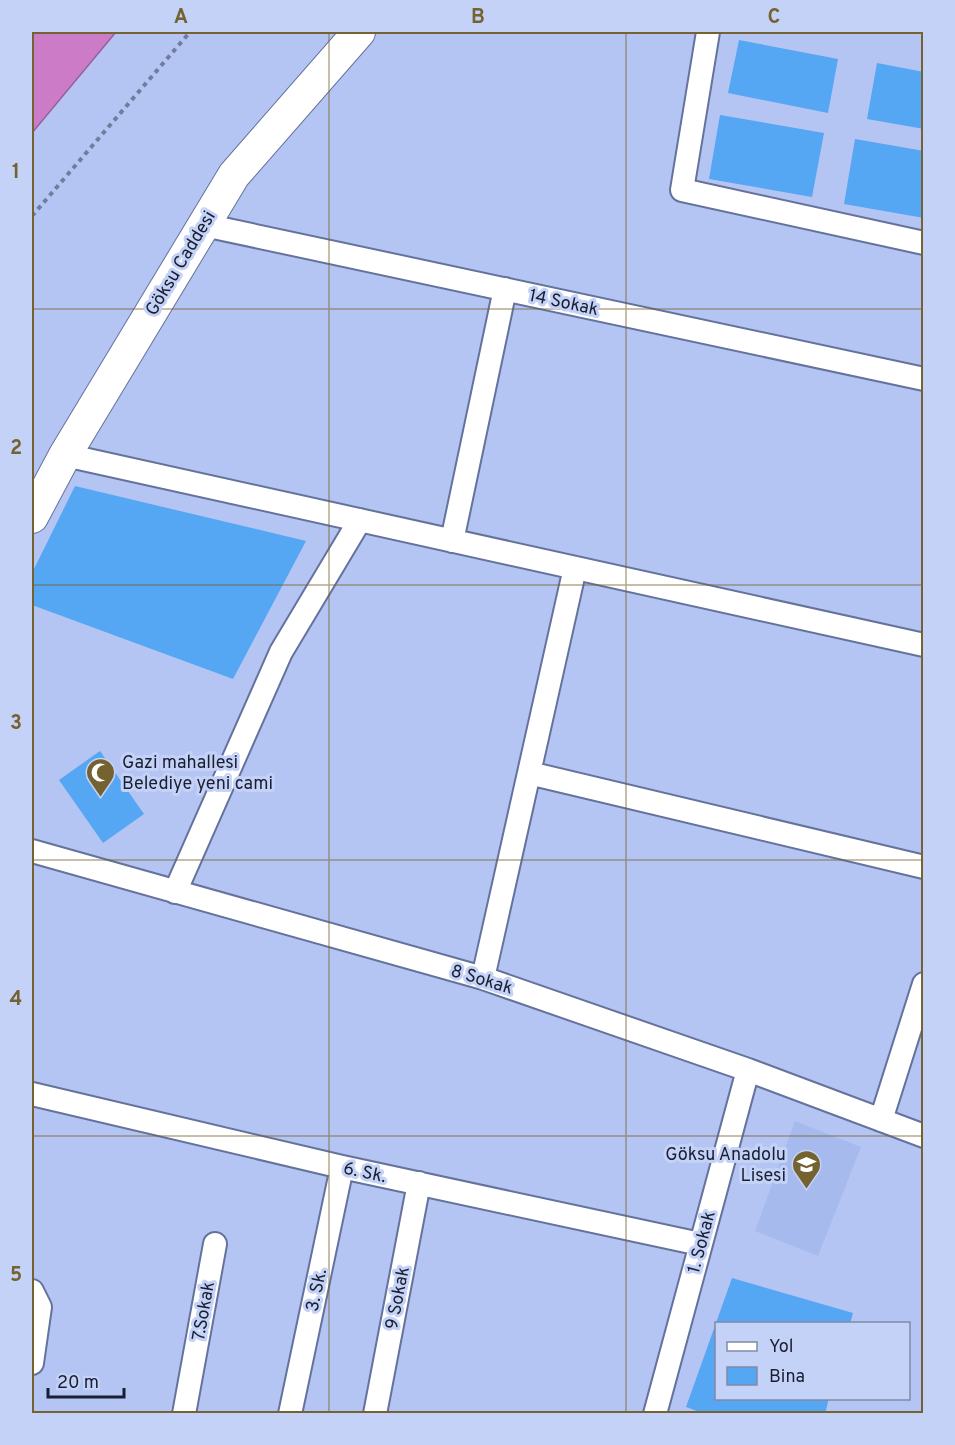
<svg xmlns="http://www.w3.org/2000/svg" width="955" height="1445" font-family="Overpass,sans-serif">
<rect width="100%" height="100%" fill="#b5c5f3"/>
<path fill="#a7baed" d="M 795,1121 L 861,1147 L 818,1256 L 755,1231 Z"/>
<path fill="#cc7cc7" stroke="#96609a" stroke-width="1.5" d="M 32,32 L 116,32 L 32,133 Z"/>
<path fill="#55a6f3" d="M 739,40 L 838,59 L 828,113 L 728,93 Z
M 877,63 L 924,72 L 924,129 L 867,119 Z
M 720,115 L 824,133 L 812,197 L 709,179 Z
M 855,139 L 924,151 L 924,218 L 844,204 Z
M 75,486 L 306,541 L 233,679 L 32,605 L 32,573 Z
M 100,751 L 144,814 L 103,843 L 59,780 Z
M 732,1278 L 853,1313 L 850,1324 L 716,1324 L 716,1398 L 829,1398 L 825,1414 L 705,1414 L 686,1407 Z"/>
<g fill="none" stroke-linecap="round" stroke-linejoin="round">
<defs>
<path id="street" d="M 708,32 L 682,190 L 924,243
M 204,225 L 924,379
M 65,455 L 924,645
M 452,541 L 505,289
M 529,773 L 924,867
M 32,851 L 483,978 L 748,1070 L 924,1136
M 175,892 L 281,652 L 360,520
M 483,978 L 575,568
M 32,1094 L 342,1167 L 700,1244
M 881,1120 L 924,984
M 32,1291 L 40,1307 L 32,1363
M 184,1414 L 215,1244
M 290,1414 L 342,1167
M 375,1414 L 419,1183
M 655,1414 L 748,1070"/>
<path id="secondary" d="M 32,517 L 65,455 L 234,175 L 359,32"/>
</defs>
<use href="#street" stroke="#64729c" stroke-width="26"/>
<use href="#secondary" stroke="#64729c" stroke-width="34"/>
<path stroke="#717d9e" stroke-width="4" stroke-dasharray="4.5 4.5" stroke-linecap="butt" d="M 32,216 L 190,32"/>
<use href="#street" stroke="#fff" stroke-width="22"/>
<use href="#secondary" stroke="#fff" stroke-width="32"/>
</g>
<path fill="none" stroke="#746230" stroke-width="1.5" stroke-opacity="0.55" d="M 329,32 L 329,1414M 626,32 L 626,1414M 32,309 L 924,309M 32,585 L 924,585M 32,860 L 924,860M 32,1136 L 924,1136"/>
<defs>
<symbol id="mosque-pin" viewBox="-11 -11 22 30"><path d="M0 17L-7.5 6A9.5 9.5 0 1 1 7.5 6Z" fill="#746230" stroke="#c5d2f8"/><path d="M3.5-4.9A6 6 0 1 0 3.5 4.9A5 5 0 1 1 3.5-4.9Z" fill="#fff"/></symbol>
<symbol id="school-pin" viewBox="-11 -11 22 30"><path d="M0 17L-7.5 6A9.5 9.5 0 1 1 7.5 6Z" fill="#746230" stroke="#c5d2f8"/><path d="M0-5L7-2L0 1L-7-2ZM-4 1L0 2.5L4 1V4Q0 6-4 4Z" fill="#fff"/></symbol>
</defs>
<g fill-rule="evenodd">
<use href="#mosque-pin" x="84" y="756" width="33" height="45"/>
<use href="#school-pin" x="790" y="1148" width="33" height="45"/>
</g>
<g text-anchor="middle" stroke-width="6" stroke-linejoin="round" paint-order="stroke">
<g font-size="18" fill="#191f30" stroke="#c5d2f8">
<text transform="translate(180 263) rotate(-59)" y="6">Göksu Caddesi</text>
<text transform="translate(564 302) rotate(12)" y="6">14 Sokak</text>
<text transform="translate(482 979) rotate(17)" y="6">8 Sokak</text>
<text transform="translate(365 1172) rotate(12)" y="6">6. Sk.</text>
<text transform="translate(701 1242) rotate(-75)" y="6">1. Sokak</text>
<text transform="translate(316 1290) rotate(-78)" y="6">3. Sk.</text>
<text transform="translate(397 1298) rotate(-79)" y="6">9 Sokak</text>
<text transform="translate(203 1311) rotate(-80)" y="6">7.Sokak</text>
</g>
<g font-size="18" fill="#191f30" stroke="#c5d2f8" text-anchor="start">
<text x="122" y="768">Gazi mahallesi<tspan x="122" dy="21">Belediye yeni cami</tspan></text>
<text x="786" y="1160" text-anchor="end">Göksu Anadolu<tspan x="786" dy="21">Lisesi</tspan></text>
</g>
</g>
<rect width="955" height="1445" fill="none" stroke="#c5d2f8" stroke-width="66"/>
<rect x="715" y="1322" width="195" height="78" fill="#c5d2f8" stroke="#808aa8" stroke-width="1.5"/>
<rect x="727" y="1342" width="30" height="9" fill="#ffffff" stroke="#808aa8" stroke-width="1.5"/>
<text x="769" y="1352" font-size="18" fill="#191f30">Yol</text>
<rect x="727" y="1367" width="30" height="18" fill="#55a6f3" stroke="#808aa8" stroke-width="1.5"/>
<text x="769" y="1382" font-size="18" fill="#191f30">Bina</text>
<path d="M48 1388v9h76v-9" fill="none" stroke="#191f30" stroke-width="3"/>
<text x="57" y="1388" font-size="18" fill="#191f30" stroke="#c5d2f8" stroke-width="4.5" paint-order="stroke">20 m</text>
<rect x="33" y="33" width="889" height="1379" fill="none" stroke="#746230" stroke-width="2"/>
<g font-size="20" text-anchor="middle" font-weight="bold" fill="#746230">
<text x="181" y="23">A</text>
<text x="478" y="23">B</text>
<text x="774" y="23">C</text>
<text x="16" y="178">1</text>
<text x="16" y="454">2</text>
<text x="16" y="729">3</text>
<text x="16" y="1005">4</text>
<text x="16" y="1281">5</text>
</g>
</svg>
